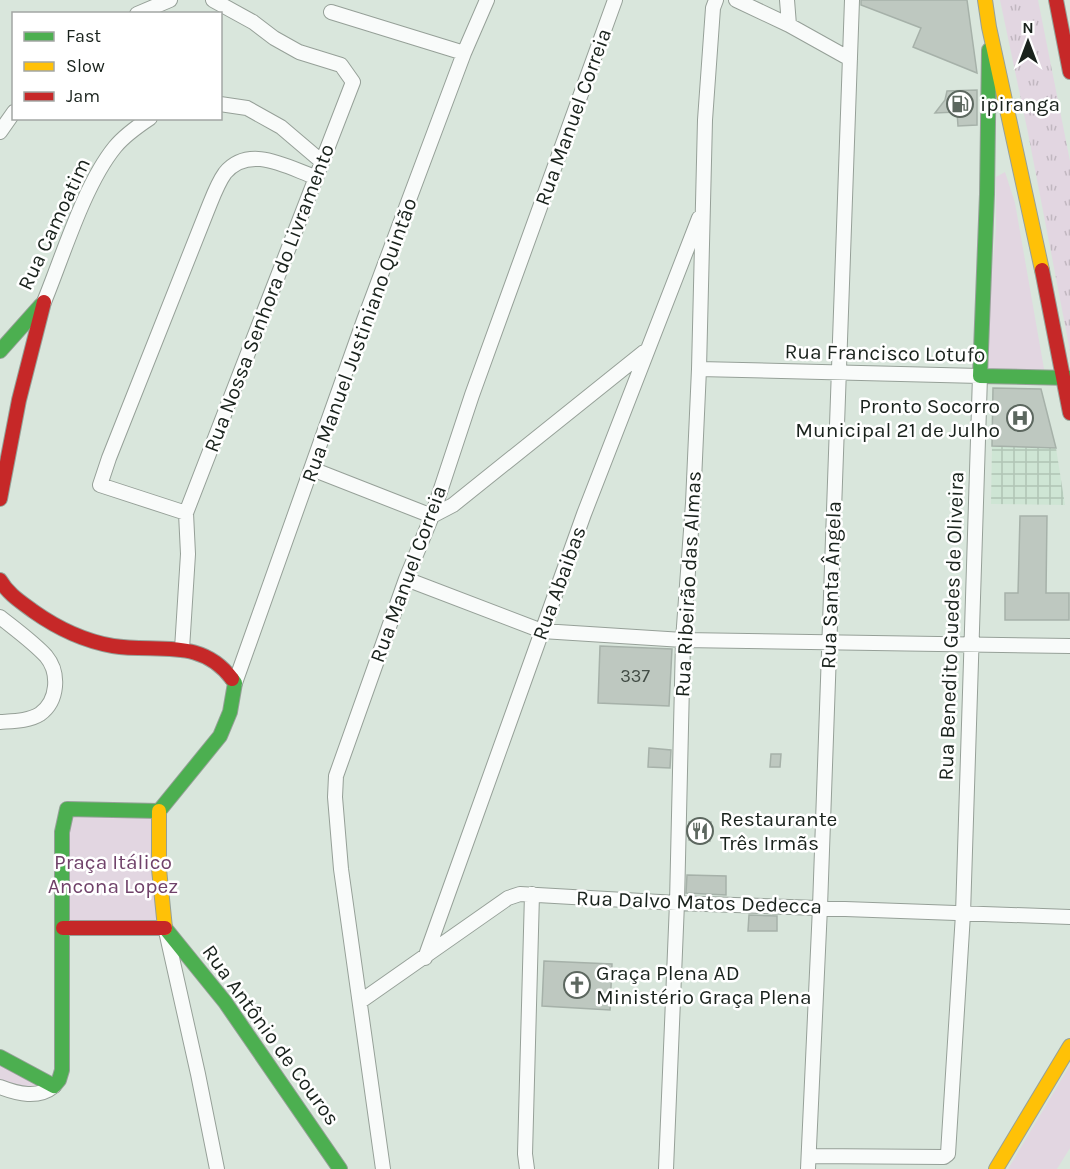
<svg xmlns="http://www.w3.org/2000/svg" width="1070" height="1169" font-family="Karla,sans-serif">
<defs>
<pattern id="industrial-grid" width="8" height="8" patternUnits="userSpaceOnUse" patternTransform="scale(1.5)"><rect width="8" height="8" fill="#cee5d4"/><path d="M0 4h8M4 0v8" fill="none" stroke="#b0c4b5"/></pattern>
<pattern id="grass-tufts" width="24" height="20" patternUnits="userSpaceOnUse" patternTransform="scale(1.5)"><rect width="24" height="20" fill="#e2d6e1"/><path d="M3 7l-1-3M5 7V3M7 7l1-3M15 17l-1-3M17 17v-4M19 17l1-3" fill="none" stroke="#c1b7c0"/></pattern>
</defs>
<rect width="100%" height="100%" fill="#d9e6dc"/>
<path fill="url(#industrial-grid)" d="M 992,446 L 1056,448 L 1065,505 L 991,504 Z"/>
<path fill="url(#grass-tufts)" d="M 1000,0 L 1038,0 L 1070,161 L 1070,351 L 1028,133 Z"/>
<path fill="#e2d6e1" d="M 1005,172 L 1015,203 L 1044,369 L 984,369 L 996,227 L 996,177 Z
M 67,809 L 159,811 L 165,928 L 63,928 Z
M 0,1057 L 45,1092 L 0,1087 Z
M 1070,1065 L 1070,1148 L 1057,1169 L 1008,1169 Z"/>
<path fill="#bec8c0" stroke="#a6b1a9" stroke-width="1.5" d="M 861,0 L 967,0 L 977,73 L 913,47 L 921,28 L 861,5 Z
M 977,90 L 977,125 L 958,126 L 957,112 L 935,113 L 945,100 L 947,91 Z
M 993,388 L 1041,389 L 1056,448 L 992,446 Z
M 1020,516 L 1047,516 L 1046,593 L 1069,593 L 1069,620 L 1005,620 L 1005,593 L 1018,593 Z
M 600,646 L 672,649 L 669,706 L 598,703 Z
M 649,748 L 671,750 L 670,768 L 648,767 Z
M 771,754 L 781,754 L 780,767 L 770,767 Z
M 689,822 L 711,822 L 710,841 L 689,840 Z
M 687,875 L 726,876 L 726,895 L 686,893 Z
M 749,915 L 777,916 L 777,931 L 748,931 Z
M 544,961 L 612,964 L 610,1010 L 542,1006 Z"/>
<g fill="none" stroke-linecap="round" stroke-linejoin="round">
<defs>
<path id="street" d="M 736,0 L 789,25 L 850,59
M 787,0 L 789,25
M 331,12 L 464,53
M 137,14 L 170,0
M 220,104 L 247,108 L 281,127 L 321,161
M 0,132 L 14,112
M 44,302 C 63,256 84,185 115,147 C 124,136 138,126 150,118
M 699,369 L 980,376 L 963,914 L 948,1154 L 944,1157 L 809,1156
M 312,469 L 432,516 L 453,505 L 644,352
M 186,513 L 100,485 L 109,458 L 207,211 C 212,199 217,184 225,173 C 249,144 287,167 315,177
M 406,579 L 542,631 L 683,640 L 1070,646
M 0,617 C 15,629 33,642 46,656 C 60,673 58,701 40,714 C 29,721 13,721 0,722
M 182,649 L 188,554 L 186,513 L 353,82 L 341,65 L 299,52 L 274,38 L 253,22 L 213,0
M 235,683 L 364,320 L 464,53 L 487,0
M 166,931 L 198,1074 L 217,1169
M 425,958 L 584,514 L 699,218
M 361,1001 L 508,898 L 520,894 L 677,903 L 1070,917
M 0,1087 C 18,1094 38,1099 54,1086
M 383,1169 L 341,869 L 335,797 L 336,776 L 406,579 L 432,516 L 472,395 L 615,0
M 527,1169 L 525,1154 L 532,894
M 666,1169 L 677,903 L 683,640 L 693,503 L 699,369 L 705,120 L 713,8 L 716,0
M 808,1169 L 820,907 L 852,0"/>
<path id="fast" d="M 989,50 L 987,194 L 980,376 L 1070,378
M 0,351 L 41,305
M 159,811 L 220,736 L 230,712 L 235,683 L 232,679
M 165,928 L 225,1002 L 340,1169
M 0,1057 L 54,1086 L 59,1080 L 62,1070 L 62,832 L 67,809 L 159,811"/>
<path id="slow" d="M 985,0 L 989,27 L 1042,270
M 159,811 L 159,869 L 165,928
M 996,1169 L 1070,1046"/>
<path id="jam" d="M 1056,0 L 1070,72
M 1042,270 L 1070,413
M 0,499 L 19,400 L 44,302
M 0,580 C 8,594 21,602 33,611 C 57,628 84,641 113,646 C 157,653 201,637 232,679
M 63,928 L 165,928"/>
</defs>
<use href="#street" stroke="#96a098" stroke-width="16"/>
<use href="#fast" stroke="#96a098" stroke-width="16"/>
<use href="#slow" stroke="#96a098" stroke-width="16"/>
<use href="#jam" stroke="#96a098" stroke-width="16"/>
<use href="#street" stroke="#f9fbfa" stroke-width="14"/>
<use href="#fast" stroke="#4caf50" stroke-width="14"/>
<use href="#slow" stroke="#ffc107" stroke-width="14"/>
<use href="#jam" stroke="#c62828" stroke-width="14"/>
</g>
<defs>
<symbol id="fuel-ring" viewBox="-11 -11 22 22"><circle r="9.5" fill="#fff" stroke="#5c675f" stroke-width="1.5"/><path d="M-5.5-6h7V0h2V4h1.3V-2.5L3-4.5l.8-.8L6-3V5H2.5V1h-1V6h-7ZM-4.2-4.7v3.2H.2V-4.7Z" fill="#5c675f"/></symbol>
<symbol id="hospital-ring" viewBox="-11 -11 22 22"><circle r="9.5" fill="#fff" stroke="#5c675f" stroke-width="1.5"/><path d="M-5-5h3v3.5h4V-5h3V5h-3V1.5h-4V5h-3Z" fill="#5c675f"/></symbol>
<symbol id="restaurant-ring" viewBox="-11 -11 22 22"><circle r="9.5" fill="#fff" stroke="#5c675f" stroke-width="1.5"/><path d="M-5-6h1v4h1v-4h1v4h1v-4h1v5L-1.5 .5V6h-2V.5L-5-1ZM5-6V6H3V1.5H1.5Q1.5-4 5-6Z" fill="#5c675f"/></symbol>
<symbol id="church-ring" viewBox="-11 -11 22 22"><circle r="9.5" fill="#fff" stroke="#5c675f" stroke-width="1.5"/><path d="M-1.2-6h2.4v3.5h3.3v2.4h-3.3V6h-2.4V-.1h-3.3v-2.4h3.3Z" fill="#5c675f"/></symbol>
</defs>
<g fill-rule="evenodd">
<use href="#fuel-ring" x="945" y="89" width="30" height="30"/>
<use href="#hospital-ring" x="1005" y="403" width="30" height="30"/>
<use href="#restaurant-ring" x="685" y="816" width="30" height="30"/>
<use href="#church-ring" x="562" y="970" width="30" height="30"/>
</g>
<g text-anchor="middle" stroke-width="5" stroke-linejoin="round" paint-order="stroke">
<g font-size="18" fill="#424c45">
<text x="635" y="682">337</text>
</g>
<g font-size="21" fill="#19221c" stroke="#fff" text-anchor="start">
<text x="980" y="111">ipiranga</text>
<text x="1000" y="413" text-anchor="end">Pronto Socorro<tspan x="1000" dy="24">Municipal 21 de Julho</tspan></text>
<text x="720" y="826">Restaurante<tspan x="720" dy="24">Três Irmãs</tspan></text>
<text x="596" y="980">Graça Plena AD<tspan x="596" dy="24">Ministério Graça Plena</tspan></text>
</g>
<g font-size="21" fill="#19221c" stroke="#fff">
<text transform="translate(573 117) rotate(-70)" y="7">Rua Manuel Correia</text>
<text transform="translate(54 224) rotate(-65)" y="7">Rua Camoatim</text>
<text transform="translate(269 298) rotate(-69)" y="7">Rua Nossa Senhora do Livramento</text>
<text transform="translate(359 340) rotate(-70)" y="7">Rua Manuel Justiniano Quintão</text>
<text transform="translate(885 353) rotate(1)" y="7">Rua Francisco Lotufo</text>
<text transform="translate(408 574) rotate(-70)" y="7">Rua Manuel Correia</text>
<text transform="translate(559 583) rotate(-70)" y="7">Rua Abaibas</text>
<text transform="translate(688 584) rotate(-87)" y="7">Rua Ribeirão das Almas</text>
<text transform="translate(831 585) rotate(-88)" y="7">Rua Santa Ângela</text>
<text transform="translate(951 626) rotate(-88)" y="7">Rua Benedito Guedes de Oliveira</text>
<text transform="translate(699 902) rotate(2)" y="7">Rua Dalvo Matos Dedecca</text>
<text transform="translate(271 1035) rotate(54)" y="7">Rua Antônio de Couros</text>
</g>
<g font-size="21" fill="#70426a" stroke="#fff">
<text x="113" y="869">Praça Itálico<tspan x="113" dy="24">Ancona Lopez</tspan></text>
</g>
</g>
<rect x="12" y="12" width="210" height="108" fill="#ffffff" stroke="#a3a7a4" stroke-width="1.5"/>
<rect x="24" y="32" width="30" height="9" fill="#4caf50" stroke="#a3a7a4" stroke-width="1.5"/>
<text x="66" y="42" font-size="18" fill="#19221c">Fast</text>
<rect x="24" y="62" width="30" height="9" fill="#ffc107" stroke="#a3a7a4" stroke-width="1.5"/>
<text x="66" y="72" font-size="18" fill="#19221c">Slow</text>
<rect x="24" y="92" width="30" height="9" fill="#c62828" stroke="#a3a7a4" stroke-width="1.5"/>
<text x="66" y="102" font-size="18" fill="#19221c">Jam</text>
<g transform="translate(1028 42)" stroke="#ffffff" stroke-width="4.5" paint-order="stroke">
<path d="M0-4.5L10 22L0 15L-10 22Z" fill="#19221c"/>
<text y="-9" font-size="16" font-weight="bold" text-anchor="middle" fill="#19221c">N</text>
</g>
</svg>
